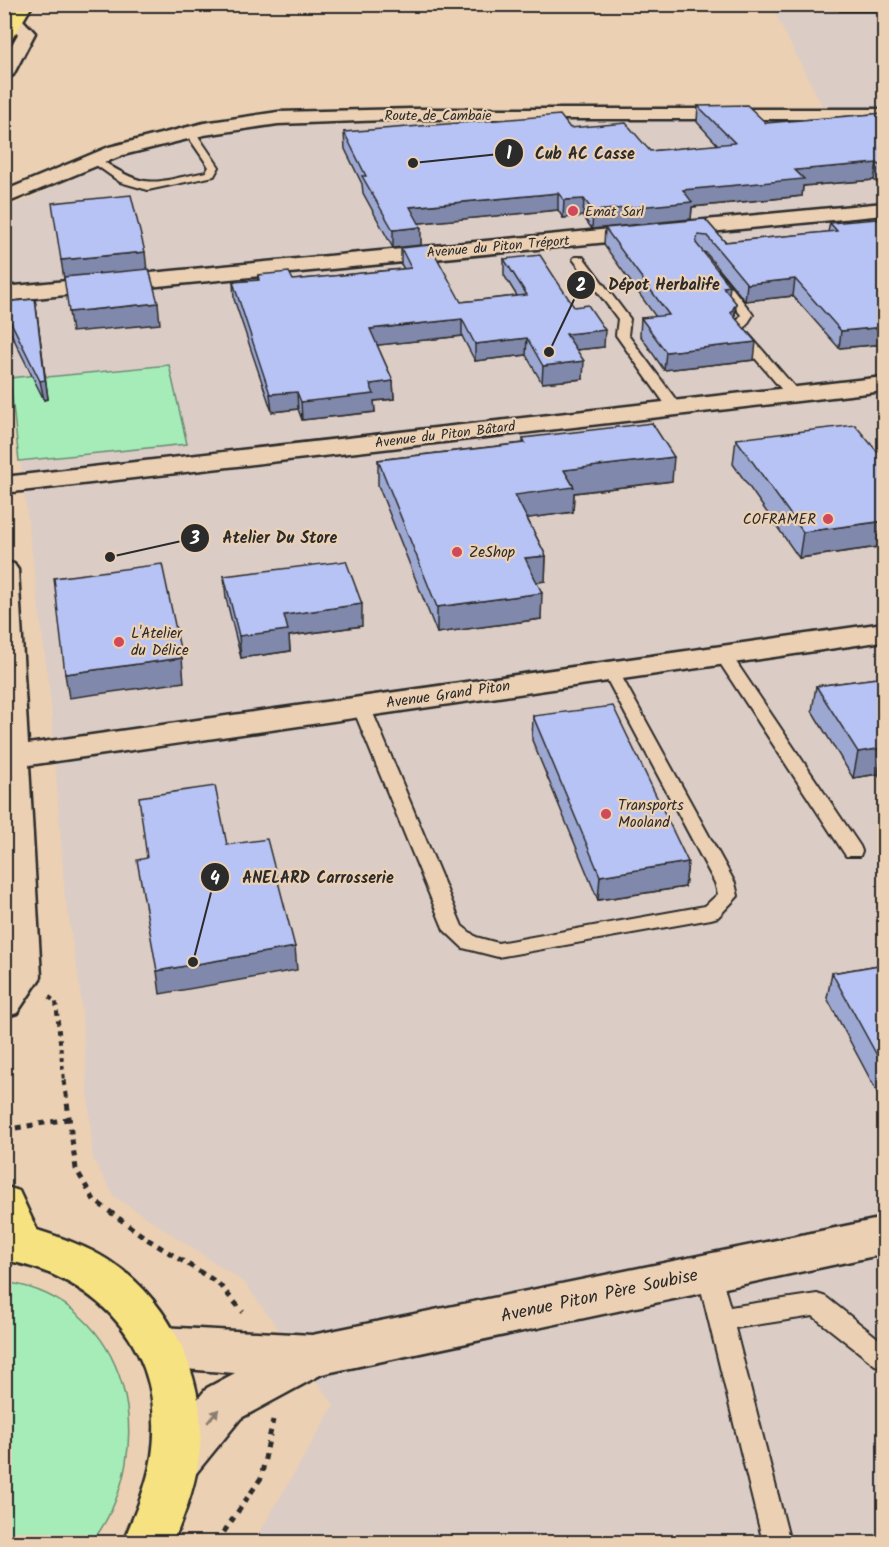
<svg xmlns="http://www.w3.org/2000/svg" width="889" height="1547" font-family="Kalam,sans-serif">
<rect width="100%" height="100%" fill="#ebd0b3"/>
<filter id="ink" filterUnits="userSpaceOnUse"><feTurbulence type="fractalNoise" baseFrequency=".0167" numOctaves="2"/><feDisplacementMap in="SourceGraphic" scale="12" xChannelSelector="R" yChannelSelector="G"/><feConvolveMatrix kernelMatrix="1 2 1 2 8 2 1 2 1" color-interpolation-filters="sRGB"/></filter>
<g filter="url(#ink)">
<path fill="#dbccc6" d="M 771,5 L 884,5 L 884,1542 L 254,1542 L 334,1405 L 245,1283 L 114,1196 L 93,1159 L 80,987 L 65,896 L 51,703 L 10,378 L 4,210 L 131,151 L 185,138 L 297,125 L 841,119 L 822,106 Z"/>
<path fill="#a6ecb8" stroke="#688c72" stroke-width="1.5" d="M 169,365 L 187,444 L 19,461 L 10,378 L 45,374 L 47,377 Z
M 5,1282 C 131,1301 162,1449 92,1542 L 5,1542 Z"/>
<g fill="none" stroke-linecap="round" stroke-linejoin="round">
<defs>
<path id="service" d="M 837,5 L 884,5 L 884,10 L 840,10 Z
M 190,129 L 194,130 L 219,167 L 214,176 L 148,190 L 120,182 L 89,160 L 98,158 C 148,191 150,183 206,172 L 209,167 L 185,132 Z
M 575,257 L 583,257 L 630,319 L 628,335 L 682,408 L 680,411 L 670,411 L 616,335 L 618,319 L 573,259 Z
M 711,271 L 719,271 L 751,312 L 753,315 L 744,329 L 798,391 L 798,397 L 788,397 L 733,332 L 731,329 L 741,315 L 709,274 Z
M 722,649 L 728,650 L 860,846 L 862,851 L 860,856 L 846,856 L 714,654 Z
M 610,665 L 618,670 L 735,883 L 738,896 L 718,917 L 711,919 L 498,957 L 463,948 L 444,930 L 352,706 L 361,701 L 370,706 L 462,926 L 476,937 L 498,943 L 705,906 L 718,894 L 715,883 L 602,670 Z
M 709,1263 L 718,1266 L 730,1307 L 817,1294 L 826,1297 L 884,1343 L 884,1368 L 875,1365 L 813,1316 L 735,1328 L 790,1542 L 763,1542 L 697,1273 L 700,1266 Z"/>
<path id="minor" d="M 15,16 L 21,18 L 35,33 L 13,75 L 4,80 L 4,59 L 18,34 L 7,21 Z
M 413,109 L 884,109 L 884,119 L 413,119 L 278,124 L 204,135 L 123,155 L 4,204 L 4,191 L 109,147 L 204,123 L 278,112 Z
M 884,203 L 884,215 L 4,301 L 4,287 Z
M 884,377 L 884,391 L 4,493 L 4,477 Z
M 4,562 L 14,564 L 18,570 L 28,744 L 884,623 L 884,641 L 29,765 L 41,977 L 17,1013 L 4,1017 Z
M 884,1218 L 884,1254 L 322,1374 L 241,1418 L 193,1477 L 176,1484 L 159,1477 L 152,1461 L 159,1445 L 207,1388 L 235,1373 L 160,1367 L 144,1361 L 137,1347 L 144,1333 L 160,1327 L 312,1335 Z"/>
<path id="primary" d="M 17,4 L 33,4 L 10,42 L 4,43 L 4,24 Z
M 4,1186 L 19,1191 L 37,1230 C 62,1238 86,1246 108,1260 C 141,1281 165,1311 181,1345 C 213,1416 203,1473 173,1542 L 123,1542 C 135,1514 147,1486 152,1456 C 167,1353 103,1278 4,1260 Z"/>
</defs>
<use href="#service" stroke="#2b2b2b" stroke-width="4"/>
<use href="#minor" stroke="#2b2b2b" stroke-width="5"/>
<use href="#primary" stroke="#2b2b2b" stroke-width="5"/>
<path stroke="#2b2b2b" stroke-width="4" stroke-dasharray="4.5 4.5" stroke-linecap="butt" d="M 49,997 L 56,1002 L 64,1081"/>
<path stroke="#2b2b2b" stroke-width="5" stroke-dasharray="6 6" stroke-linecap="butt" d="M 64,1080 L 76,1169 L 94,1200 L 147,1239 L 218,1283 L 243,1312
M 4,1130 L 68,1119
M 217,1542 L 261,1478 L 273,1420"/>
<use href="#service" fill="#ebd0b3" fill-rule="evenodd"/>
<use href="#minor" fill="#ebd0b3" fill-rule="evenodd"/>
<use href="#primary" fill="#f7e281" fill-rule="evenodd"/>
</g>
<path fill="#9da8d2" stroke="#2b2b2b" stroke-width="1.5" d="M 698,106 L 766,123 L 885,113 L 885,188 L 883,188 L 874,180 L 803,186 L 802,196 L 692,207 L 691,219 L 592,229 L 583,216 L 563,218 L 558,210 L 419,223 L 421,245 L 393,248 L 363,193 L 362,184 L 345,149 L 344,132 L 570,128 L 650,151 L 718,145 L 697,122 Z
M 705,219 L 725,242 L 828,232 L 830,223 L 885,225 L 885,344 L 839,348 L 793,296 L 745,301 L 706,253 L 703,252 L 729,295 L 736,303 L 735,317 L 754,360 L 664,370 L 640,335 L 641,318 L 656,317 L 604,245 L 605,228 Z
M 401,248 L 461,302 L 517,296 L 504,275 L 504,259 L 574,307 L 604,347 L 576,350 L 583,379 L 542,383 L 526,355 L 475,361 L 462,336 L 377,345 L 393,381 L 394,399 L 374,401 L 375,412 L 302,420 L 298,409 L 272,412 L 234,299 L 233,282 L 258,280 L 258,275 L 293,280 L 404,269 L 401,264 Z
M 35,299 L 48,399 L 44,400 L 5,321 L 4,317 L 4,302 Z
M 523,438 L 672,481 L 574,493 L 573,512 L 527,518 L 546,556 L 545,581 L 537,582 L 541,619 L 437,633 L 378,485 L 378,460 L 523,443 Z
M 736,439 L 885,461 L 885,546 L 799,558 L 733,464 Z
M 224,576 L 362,626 L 289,636 L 290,651 L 241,658 L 226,598 Z
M 885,677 L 885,784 L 878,774 L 853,778 L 812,711 L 816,686 Z
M 533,716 L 688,862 L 685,887 L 598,900 L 532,740 Z
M 885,964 L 885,1107 L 827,998 L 832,973 Z"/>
<path fill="#8088ab" stroke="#2b2b2b" stroke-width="1.5" d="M 877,163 L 874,180 L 803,186 L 802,196 L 692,207 L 691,219 L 592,229 L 593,211 L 683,190 L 795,170 Z
M 558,193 L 558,210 L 410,224 L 410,207 Z
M 584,199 L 583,216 L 563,218 L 564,200 Z
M 421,227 L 421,245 L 393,248 L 393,230 Z
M 145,252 L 147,271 L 64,279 L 61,260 Z
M 795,279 L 793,296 L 745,301 L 747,284 Z
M 730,286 L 728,303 L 723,287 Z
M 35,299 L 48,399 L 44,400 L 40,381 Z
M 158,303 L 160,324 L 72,332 L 69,312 Z
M 736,303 L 734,320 L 731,313 Z
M 462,319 L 462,336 L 370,346 L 370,329 Z
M 885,327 L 885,344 L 839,348 L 841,331 Z
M 605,330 L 604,347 L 566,351 L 566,334 Z
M 527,338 L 526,355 L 475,361 L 475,344 Z
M 756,342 L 754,360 L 664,370 L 666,352 Z
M 584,361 L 583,379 L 542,383 L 543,366 Z
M 393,381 L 394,399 L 374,401 L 375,412 L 302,420 L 301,402 L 370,384 Z
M 297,392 L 298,409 L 272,412 L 270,394 Z
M 674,457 L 672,481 L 574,493 L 573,512 L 515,520 L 515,495 L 564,470 Z
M 885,521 L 885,546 L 799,558 L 803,532 Z
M 546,556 L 545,581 L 524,584 L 525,558 Z
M 542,593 L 541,619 L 437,633 L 437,607 Z
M 362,604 L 362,626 L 289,636 L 290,651 L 241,658 L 239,636 L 284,615 Z
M 182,658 L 184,682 L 69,698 L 65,674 Z
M 883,748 L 878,774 L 853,778 L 858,752 Z
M 688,862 L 685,887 L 598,900 L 600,876 Z
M 295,947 L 297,970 L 160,994 L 157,971 Z"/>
<path fill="#b7c3f4" stroke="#2b2b2b" stroke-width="1.5" d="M 747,105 L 766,123 L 885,113 L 885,169 L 877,163 L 795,170 L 804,179 L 683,190 L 692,202 L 593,211 L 584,199 L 564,200 L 558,193 L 410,207 L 421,227 L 393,230 L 362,176 L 366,176 L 344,132 L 560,115 L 570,128 L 626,123 L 650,151 L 735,143 L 698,106 Z
M 131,195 L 145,252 L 61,260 L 52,203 Z
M 705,219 L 725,242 L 837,231 L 830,223 L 877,219 L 885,225 L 885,327 L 841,331 L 795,279 L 747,284 L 707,236 L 698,235 L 696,243 L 730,286 L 723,287 L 736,303 L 731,313 L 756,342 L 666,352 L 641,318 L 669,315 L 605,228 Z
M 430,245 L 461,302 L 527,295 L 504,259 L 540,255 L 574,307 L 588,305 L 605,330 L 566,334 L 584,361 L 543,366 L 527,338 L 475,344 L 462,319 L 370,329 L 393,381 L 370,384 L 374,394 L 301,402 L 297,392 L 270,394 L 233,282 L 259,280 L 258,275 L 289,272 L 293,280 L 411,268 L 401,248 Z
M 149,269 L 158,303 L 69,312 L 64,277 Z
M 35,299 L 45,380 L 40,381 L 4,308 L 4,302 Z
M 652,423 L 674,457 L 564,470 L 574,487 L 515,495 L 546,556 L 525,558 L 542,593 L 437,607 L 378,460 L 525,443 L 523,438 Z
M 855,425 L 885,461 L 885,521 L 803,532 L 736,439 Z
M 346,561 L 362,604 L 284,615 L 288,630 L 239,636 L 224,576 Z
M 162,564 L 182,658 L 65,674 L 54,578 Z
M 885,677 L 885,750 L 883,748 L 858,752 L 816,686 Z
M 613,706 L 688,862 L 600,876 L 533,716 Z
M 215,786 L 227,845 L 267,839 L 295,947 L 157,971 L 137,860 L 147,858 L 139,797 Z
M 885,964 L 885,1070 L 832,973 Z"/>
<defs><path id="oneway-solid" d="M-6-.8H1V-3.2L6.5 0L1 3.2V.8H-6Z" transform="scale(1.5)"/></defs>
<use fill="#8b7e6f" href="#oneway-solid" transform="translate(213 1416) rotate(-50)"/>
</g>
<g fill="#d1495b" stroke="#ebd0b3" stroke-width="2">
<circle cx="573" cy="211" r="6"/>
<circle cx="828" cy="519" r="6"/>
<circle cx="457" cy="552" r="6"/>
<circle cx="119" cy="642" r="6"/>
<circle cx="606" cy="814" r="6"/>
</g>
<g text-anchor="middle" stroke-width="4.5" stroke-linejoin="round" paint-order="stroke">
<g font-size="14" fill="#2b2b2b" stroke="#ebd0b3">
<text x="438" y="120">Route de Cambaie</text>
<text transform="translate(498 246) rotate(-5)" y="5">Avenue du Piton Tréport</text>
<text transform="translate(445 434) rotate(-7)" y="5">Avenue du Piton Bâtard</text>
</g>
<g font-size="14" fill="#2b2b2b" stroke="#ebd0b3" text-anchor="start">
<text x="585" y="216">Emat Sarl</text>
</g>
<g font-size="15" fill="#2b2b2b" stroke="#ebd0b3" text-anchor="start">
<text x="816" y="524" text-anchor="end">COFRAMER</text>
<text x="469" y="557">ZeShop</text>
<text x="131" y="638">L'Atelier<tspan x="131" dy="17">du Délice</tspan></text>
<text x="618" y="810">Transports<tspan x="618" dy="17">Mooland</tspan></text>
</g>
<g font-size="15" fill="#2b2b2b" stroke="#ebd0b3">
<text transform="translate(448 694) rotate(-8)" y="5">Avenue Grand Piton</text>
</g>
<g font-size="18" fill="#2b2b2b" stroke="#ebd0b3">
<text transform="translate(599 1295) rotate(-12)" y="6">Avenue Piton Père Soubise</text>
</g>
</g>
<path fill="none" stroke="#2b2b2b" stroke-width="2" d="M413 163L509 153M549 352L581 285M110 557L195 538M193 962L215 877"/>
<g fill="#2b2b2b" stroke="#ebd0b3" stroke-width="2">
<circle cx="413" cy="163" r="6"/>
<circle cx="549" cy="352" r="6"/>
<circle cx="110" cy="557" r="6"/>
<circle cx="193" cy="962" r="6"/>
<circle cx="509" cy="153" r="15"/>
<circle cx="581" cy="285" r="15"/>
<circle cx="195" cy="538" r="15"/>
<circle cx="215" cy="877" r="15"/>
</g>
<g font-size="18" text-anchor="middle" font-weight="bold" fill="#fff">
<text x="509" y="159">1</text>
<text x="581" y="291">2</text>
<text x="195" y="544">3</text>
<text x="215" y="884">4</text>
</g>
<g font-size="16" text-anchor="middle" font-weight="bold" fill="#2b2b2b" stroke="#ebd0b3" stroke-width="4.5" stroke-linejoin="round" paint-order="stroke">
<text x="585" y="159">Cub AC Casse</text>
<text x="664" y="290">Dépot Herbalife</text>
<text x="280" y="543">Atelier Du Store</text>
<text x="318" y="883">ANELARD Carrosserie</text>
</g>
<rect width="889" height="1547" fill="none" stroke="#ebd0b3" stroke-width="24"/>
<rect x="12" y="12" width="865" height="1523" fill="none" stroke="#2b2b2b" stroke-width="2" filter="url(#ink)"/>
</svg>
